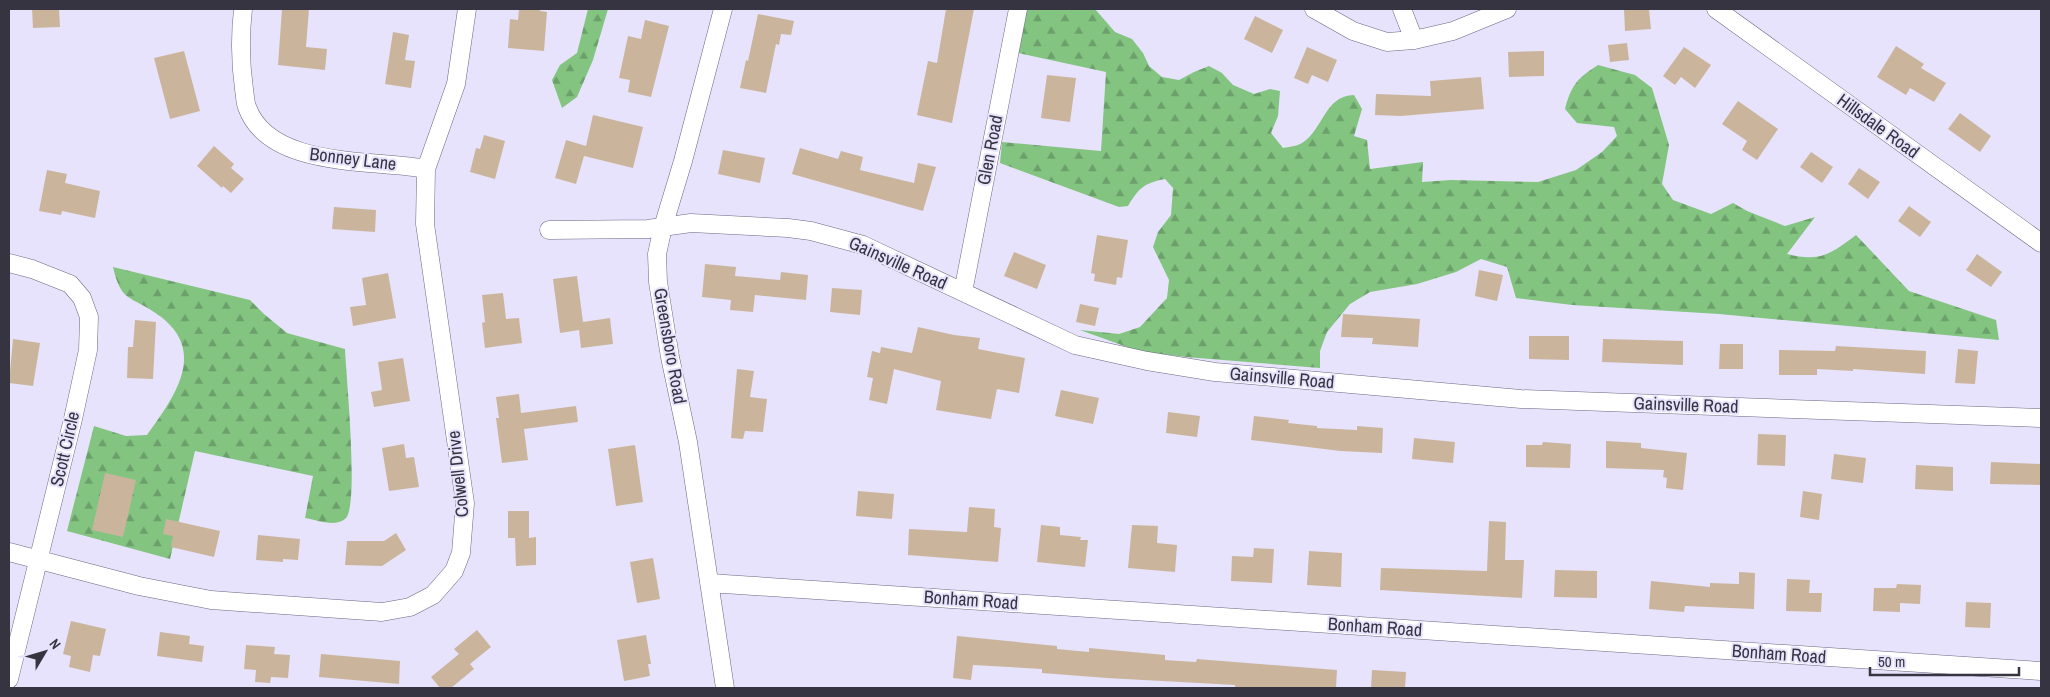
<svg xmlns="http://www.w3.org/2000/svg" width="2050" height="697" font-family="'Archivo Narrow',sans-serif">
<defs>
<pattern id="forest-firs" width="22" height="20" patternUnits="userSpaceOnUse" patternTransform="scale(1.25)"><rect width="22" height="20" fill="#83c481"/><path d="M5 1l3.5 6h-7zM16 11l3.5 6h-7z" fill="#6ca06b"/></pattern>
</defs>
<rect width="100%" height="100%" fill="#e7e3fc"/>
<path fill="url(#forest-firs)" d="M 588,9 L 608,9 L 593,60 L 577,97 L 562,108 L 552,80 L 560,65 L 577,53 Z
M 1027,9 L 1095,9 L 1115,32 L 1132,39 L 1143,53 L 1149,66 L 1162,77 L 1179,80 L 1194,72 L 1209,66 L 1222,73 L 1233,85 L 1254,94 L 1270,89 L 1280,91 L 1278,116 L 1271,133 L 1283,148 C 1289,147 1297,146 1302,143 C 1324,129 1324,96 1354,95 L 1362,109 L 1354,136 L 1367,140 L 1370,169 L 1423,162 L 1422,182 L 1451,180 L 1538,182 L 1576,170 L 1602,152 L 1617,136 L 1614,127 L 1577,123 L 1565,109 C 1571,86 1577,78 1598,65 L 1635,75 L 1652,88 L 1669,145 L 1662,184 L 1673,200 L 1711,214 L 1733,203 L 1747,211 L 1785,226 L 1815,217 L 1787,254 C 1819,262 1830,255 1856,235 L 1909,291 L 1996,320 L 1999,340 L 1719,314 L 1572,305 L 1516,298 L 1507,267 L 1481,259 L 1456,272 L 1417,284 L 1370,292 L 1350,304 L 1327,332 L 1320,351 L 1320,368 L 1186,357 L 1138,351 L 1080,330 L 1119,334 L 1140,327 L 1167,298 L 1169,280 L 1153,247 L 1158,232 L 1171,215 L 1173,188 L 1165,179 C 1144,183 1139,188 1128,206 L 1119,207 L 1000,163 L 1002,142 L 1101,151 L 1106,72 L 1018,53 Z
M 113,267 L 250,300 L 264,314 L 287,333 L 345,349 C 346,374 359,504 346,518 C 336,528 317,520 305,518 L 313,476 L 195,451 L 170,559 L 67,531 L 94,426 L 126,436 L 147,435 C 176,395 210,348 154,312 C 128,295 121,301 113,267 Z"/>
<path fill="#cab59c" d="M 32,9 L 59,9 L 60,27 L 33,28 Z
M 282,9 L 309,9 L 306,47 L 327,49 L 325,70 L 278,65 Z
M 519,9 L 540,9 L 540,11 L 547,12 L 544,51 L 508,48 L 510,19 L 518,20 Z
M 946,9 L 974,9 L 952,123 L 917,115 L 928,61 L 937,63 Z
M 1624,9 L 1649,9 L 1651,29 L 1625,31 Z
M 758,14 L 794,21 L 791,35 L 781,34 L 779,45 L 776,44 L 766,93 L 740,88 L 746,60 L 748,61 Z
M 1255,16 L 1283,30 L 1272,53 L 1244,39 Z
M 645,20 L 669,26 L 651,97 L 628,92 L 630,80 L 619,78 L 628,36 L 641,39 Z
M 393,32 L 409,35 L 405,60 L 415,61 L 411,88 L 385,84 Z
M 1627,43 L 1629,60 L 1610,62 L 1608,45 Z
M 1896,46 L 1924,64 L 1921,68 L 1946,83 L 1934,102 L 1910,88 L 1906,95 L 1877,77 Z
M 1307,47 L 1337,60 L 1328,82 L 1312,75 L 1308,84 L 1294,78 Z
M 1684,47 L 1711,65 L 1695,88 L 1681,77 L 1675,85 L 1663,76 Z
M 184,51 L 200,111 L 170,119 L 154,58 Z
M 1544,51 L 1544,76 L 1509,77 L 1508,52 Z
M 1047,75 L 1076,78 L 1070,122 L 1041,118 Z
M 1481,77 L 1484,109 L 1401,116 L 1375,115 L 1376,94 L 1431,96 L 1430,81 Z
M 1738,101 L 1778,129 L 1757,160 L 1742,150 L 1747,141 L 1722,124 Z
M 1960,113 L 1991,136 L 1980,152 L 1948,129 Z
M 593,115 L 643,127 L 633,168 L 584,156 L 576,184 L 555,178 L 566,140 L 586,146 Z
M 484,135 L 505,141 L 495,179 L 470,172 L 476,148 L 480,149 Z
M 214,146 L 234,164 L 231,168 L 244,179 L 231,193 L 223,186 L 222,188 L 197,166 Z
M 800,148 L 838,159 L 841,151 L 863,157 L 860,170 L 914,183 L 918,163 L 936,167 L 923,211 L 792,174 Z
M 723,150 L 765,158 L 760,183 L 718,174 Z
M 1811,152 L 1833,167 L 1822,183 L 1800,167 Z
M 1859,168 L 1880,182 L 1868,199 L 1848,184 Z
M 47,170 L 67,174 L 65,183 L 100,191 L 95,218 L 62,211 L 61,215 L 39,211 Z
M 1909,206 L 1931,222 L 1920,237 L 1898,221 Z
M 334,207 L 376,210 L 375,232 L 332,229 Z
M 1097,235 L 1128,240 L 1122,278 L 1117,277 L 1116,285 L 1094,281 L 1095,274 L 1091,273 Z
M 1014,252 L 1046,265 L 1037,289 L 1004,276 Z
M 1977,254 L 2002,272 L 1991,287 L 1966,270 Z
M 705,264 L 736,267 L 735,276 L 780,280 L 781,272 L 808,275 L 806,300 L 755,295 L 753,312 L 730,310 L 731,300 L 702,297 Z
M 1479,270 L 1503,275 L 1497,301 L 1475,296 Z
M 388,273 L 396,318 L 353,326 L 350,307 L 366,305 L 362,278 Z
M 577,276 L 583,322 L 610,318 L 613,344 L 581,348 L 579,330 L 560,333 L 553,279 Z
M 832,288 L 862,290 L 860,315 L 830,312 Z
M 503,293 L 506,319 L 519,318 L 522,343 L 485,348 L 482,323 L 485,322 L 482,295 Z
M 1080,304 L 1099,308 L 1095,326 L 1076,322 Z
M 1343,314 L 1420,319 L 1418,347 L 1372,344 L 1373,338 L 1341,337 Z
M 135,320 L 156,322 L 153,379 L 127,378 L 128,347 L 133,347 Z
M 918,327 L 954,335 L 980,338 L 978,349 L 1025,358 L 1019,393 L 997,389 L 991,419 L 936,410 L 941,381 L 894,369 L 887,404 L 869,400 L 873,378 L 867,377 L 872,351 L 880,353 L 881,347 L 912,353 Z
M 1529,336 L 1569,336 L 1569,360 L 1529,359 Z
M 13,339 L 40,343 L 33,386 L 9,383 Z
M 1603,339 L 1683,341 L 1683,365 L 1602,362 Z
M 1720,344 L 1743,344 L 1743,369 L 1719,369 Z
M 1836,346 L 1926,351 L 1925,374 L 1853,369 L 1853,371 L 1817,369 L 1817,375 L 1779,375 L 1779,350 L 1835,351 Z
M 1958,349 L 1978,351 L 1975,384 L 1955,383 Z
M 403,358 L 410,401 L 374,407 L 371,392 L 382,390 L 378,362 Z
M 737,369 L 754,371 L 750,397 L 767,399 L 763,432 L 745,431 L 743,439 L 731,438 Z
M 1061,390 L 1099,398 L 1093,424 L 1055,416 Z
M 519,394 L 521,413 L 576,406 L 578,422 L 524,429 L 528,460 L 502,463 L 496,418 L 499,418 L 496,397 Z
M 1168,412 L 1200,416 L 1197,437 L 1166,433 Z
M 1254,416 L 1289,420 L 1288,423 L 1317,426 L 1317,428 L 1357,430 L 1357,426 L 1383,428 L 1382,453 L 1340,451 L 1251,440 Z
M 1758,434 L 1786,435 L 1785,466 L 1757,465 Z
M 1414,438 L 1455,442 L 1453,463 L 1412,459 Z
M 1606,441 L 1641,443 L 1641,448 L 1687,453 L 1683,490 L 1666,488 L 1667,478 L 1663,477 L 1664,470 L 1606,468 Z
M 1543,442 L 1571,444 L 1570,468 L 1526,467 L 1526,445 L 1542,445 Z
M 404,444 L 406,458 L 414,457 L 419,487 L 389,491 L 382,448 Z
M 635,445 L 643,502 L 616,506 L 608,449 Z
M 1834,454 L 1866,458 L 1863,483 L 1831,479 Z
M 1991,462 L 2041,464 L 2041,485 L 1990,484 Z
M 1916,465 L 1953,467 L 1953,491 L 1915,489 Z
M 105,473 L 136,480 L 123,537 L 92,530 Z
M 858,491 L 894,494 L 892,519 L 856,516 Z
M 1803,491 L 1822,494 L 1819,520 L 1800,517 Z
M 969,507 L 995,509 L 994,527 L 1001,528 L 998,562 L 908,555 L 909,529 L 967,532 Z
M 508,511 L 529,511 L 529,538 L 536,537 L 536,565 L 516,566 L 515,538 L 523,538 L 508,538 Z
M 166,519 L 220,531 L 214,557 L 171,547 L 173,536 L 163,534 Z
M 1489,521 L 1506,522 L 1505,560 L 1524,560 L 1522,598 L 1380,590 L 1381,568 L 1487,571 Z
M 1041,525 L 1060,527 L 1060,535 L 1081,537 L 1080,540 L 1088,540 L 1085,567 L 1037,562 Z
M 1132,525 L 1158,526 L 1157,543 L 1177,545 L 1175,572 L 1128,568 Z
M 396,533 L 406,550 L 382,566 L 345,565 L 347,541 L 384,541 Z
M 258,535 L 300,539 L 298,560 L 283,559 L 283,562 L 256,560 Z
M 1254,548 L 1274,549 L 1272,583 L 1231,581 L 1232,556 L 1253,557 Z
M 1309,551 L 1342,553 L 1341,587 L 1307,585 Z
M 653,558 L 660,599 L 637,603 L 630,562 Z
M 1555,570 L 1597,571 L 1597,598 L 1554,597 Z
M 1739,572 L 1755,573 L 1754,609 L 1685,606 L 1684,612 L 1649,609 L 1651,581 L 1710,587 L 1710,583 L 1739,584 Z
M 1787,579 L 1810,580 L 1809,593 L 1822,593 L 1821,612 L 1786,611 Z
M 1897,584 L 1921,585 L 1920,604 L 1900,603 L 1900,612 L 1873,611 L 1874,588 L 1896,588 Z
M 1966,602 L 1991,603 L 1990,628 L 1965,627 Z
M 71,621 L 106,629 L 100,656 L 93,655 L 90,672 L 69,667 L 71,656 L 63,654 Z
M 477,630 L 491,647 L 470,664 L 474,669 L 451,688 L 440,688 L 431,677 L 459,654 L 454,649 Z
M 160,632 L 190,636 L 189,644 L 204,646 L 202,662 L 157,656 Z
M 646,635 L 651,664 L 648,664 L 650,676 L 624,681 L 617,640 Z
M 957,636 L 1057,646 L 1057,649 L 1089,652 L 1089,648 L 1165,655 L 1165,660 L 1196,662 L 1197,659 L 1337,670 L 1336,688 L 1235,688 L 1235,685 L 1107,678 L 1042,673 L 1042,669 L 973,665 L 971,680 L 953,678 Z
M 246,645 L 275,647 L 274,654 L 290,655 L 288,678 L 271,677 L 270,683 L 255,682 L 256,670 L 244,669 Z
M 321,654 L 400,661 L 399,684 L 319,677 Z
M 1372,670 L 1406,672 L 1405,688 L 1371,688 Z"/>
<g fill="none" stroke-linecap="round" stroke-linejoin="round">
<defs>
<path id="street" d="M 243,9 C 240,36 240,61 244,89 C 245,95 245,102 247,107 C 269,169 373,159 426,169
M 723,9 L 683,161 L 663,227 L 657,254 L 658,282 L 670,357 L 688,442 L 725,688
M 1314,9 L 1353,31 L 1387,42 L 1414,40 L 1453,31 L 1507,9
M 1402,9 L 1414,40
M 1716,9 L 2041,243
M 549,230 L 648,229 L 691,223 L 788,228 L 811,231 L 863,245 L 1075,345 L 1147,361 L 1215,372 L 1521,399 L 2041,418
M 9,263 L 32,269 L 70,284 L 82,298 L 89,317 L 88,350 L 73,419 L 9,679
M 963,292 L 1018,9
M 9,552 L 139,586 L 211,600 L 382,612 L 410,607 L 433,595 L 454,571 L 461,553 L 465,503 L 425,224 L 426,169 L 456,84 L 467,9
M 709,583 L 2041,671"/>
</defs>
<use href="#street" stroke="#6c6782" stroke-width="19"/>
<use href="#street" stroke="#fff" stroke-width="18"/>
</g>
<g text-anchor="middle" stroke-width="4" stroke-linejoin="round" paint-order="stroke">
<g font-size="18" fill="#363440" stroke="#e7e3fc">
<text transform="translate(1878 126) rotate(36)" y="6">Hillsdale Road</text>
<text transform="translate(990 150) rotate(-79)" y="6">Glen Road</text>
<text transform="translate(353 159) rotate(7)" y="6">Bonney Lane</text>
<text transform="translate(898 263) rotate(24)" y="6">Gainsville Road</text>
<text transform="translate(670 346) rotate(80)" y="6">Greensboro Road</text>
<text transform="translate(1282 378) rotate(5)" y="6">Gainsville Road</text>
<text transform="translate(1686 405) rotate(2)" y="6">Gainsville Road</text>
<text transform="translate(65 449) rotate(-77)" y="6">Scott Circle</text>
<text transform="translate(458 474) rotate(-96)" y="6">Colwell Drive</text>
<text transform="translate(971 600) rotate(4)" y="6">Bonham Road</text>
<text transform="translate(1375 627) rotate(4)" y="6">Bonham Road</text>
<text transform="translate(1779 654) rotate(4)" y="6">Bonham Road</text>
</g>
</g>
<rect width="2050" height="697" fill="none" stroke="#363440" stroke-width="20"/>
<g transform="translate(45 652) rotate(52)" stroke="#e7e3fc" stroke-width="4" paint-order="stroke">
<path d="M0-4L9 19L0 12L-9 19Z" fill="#363440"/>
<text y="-8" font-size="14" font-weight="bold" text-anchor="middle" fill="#363440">N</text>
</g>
<path d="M1870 667v8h149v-8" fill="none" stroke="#363440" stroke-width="2.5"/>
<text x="1878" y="667" font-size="15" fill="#363440" stroke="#e7e3fc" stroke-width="4" paint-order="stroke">50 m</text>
</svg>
